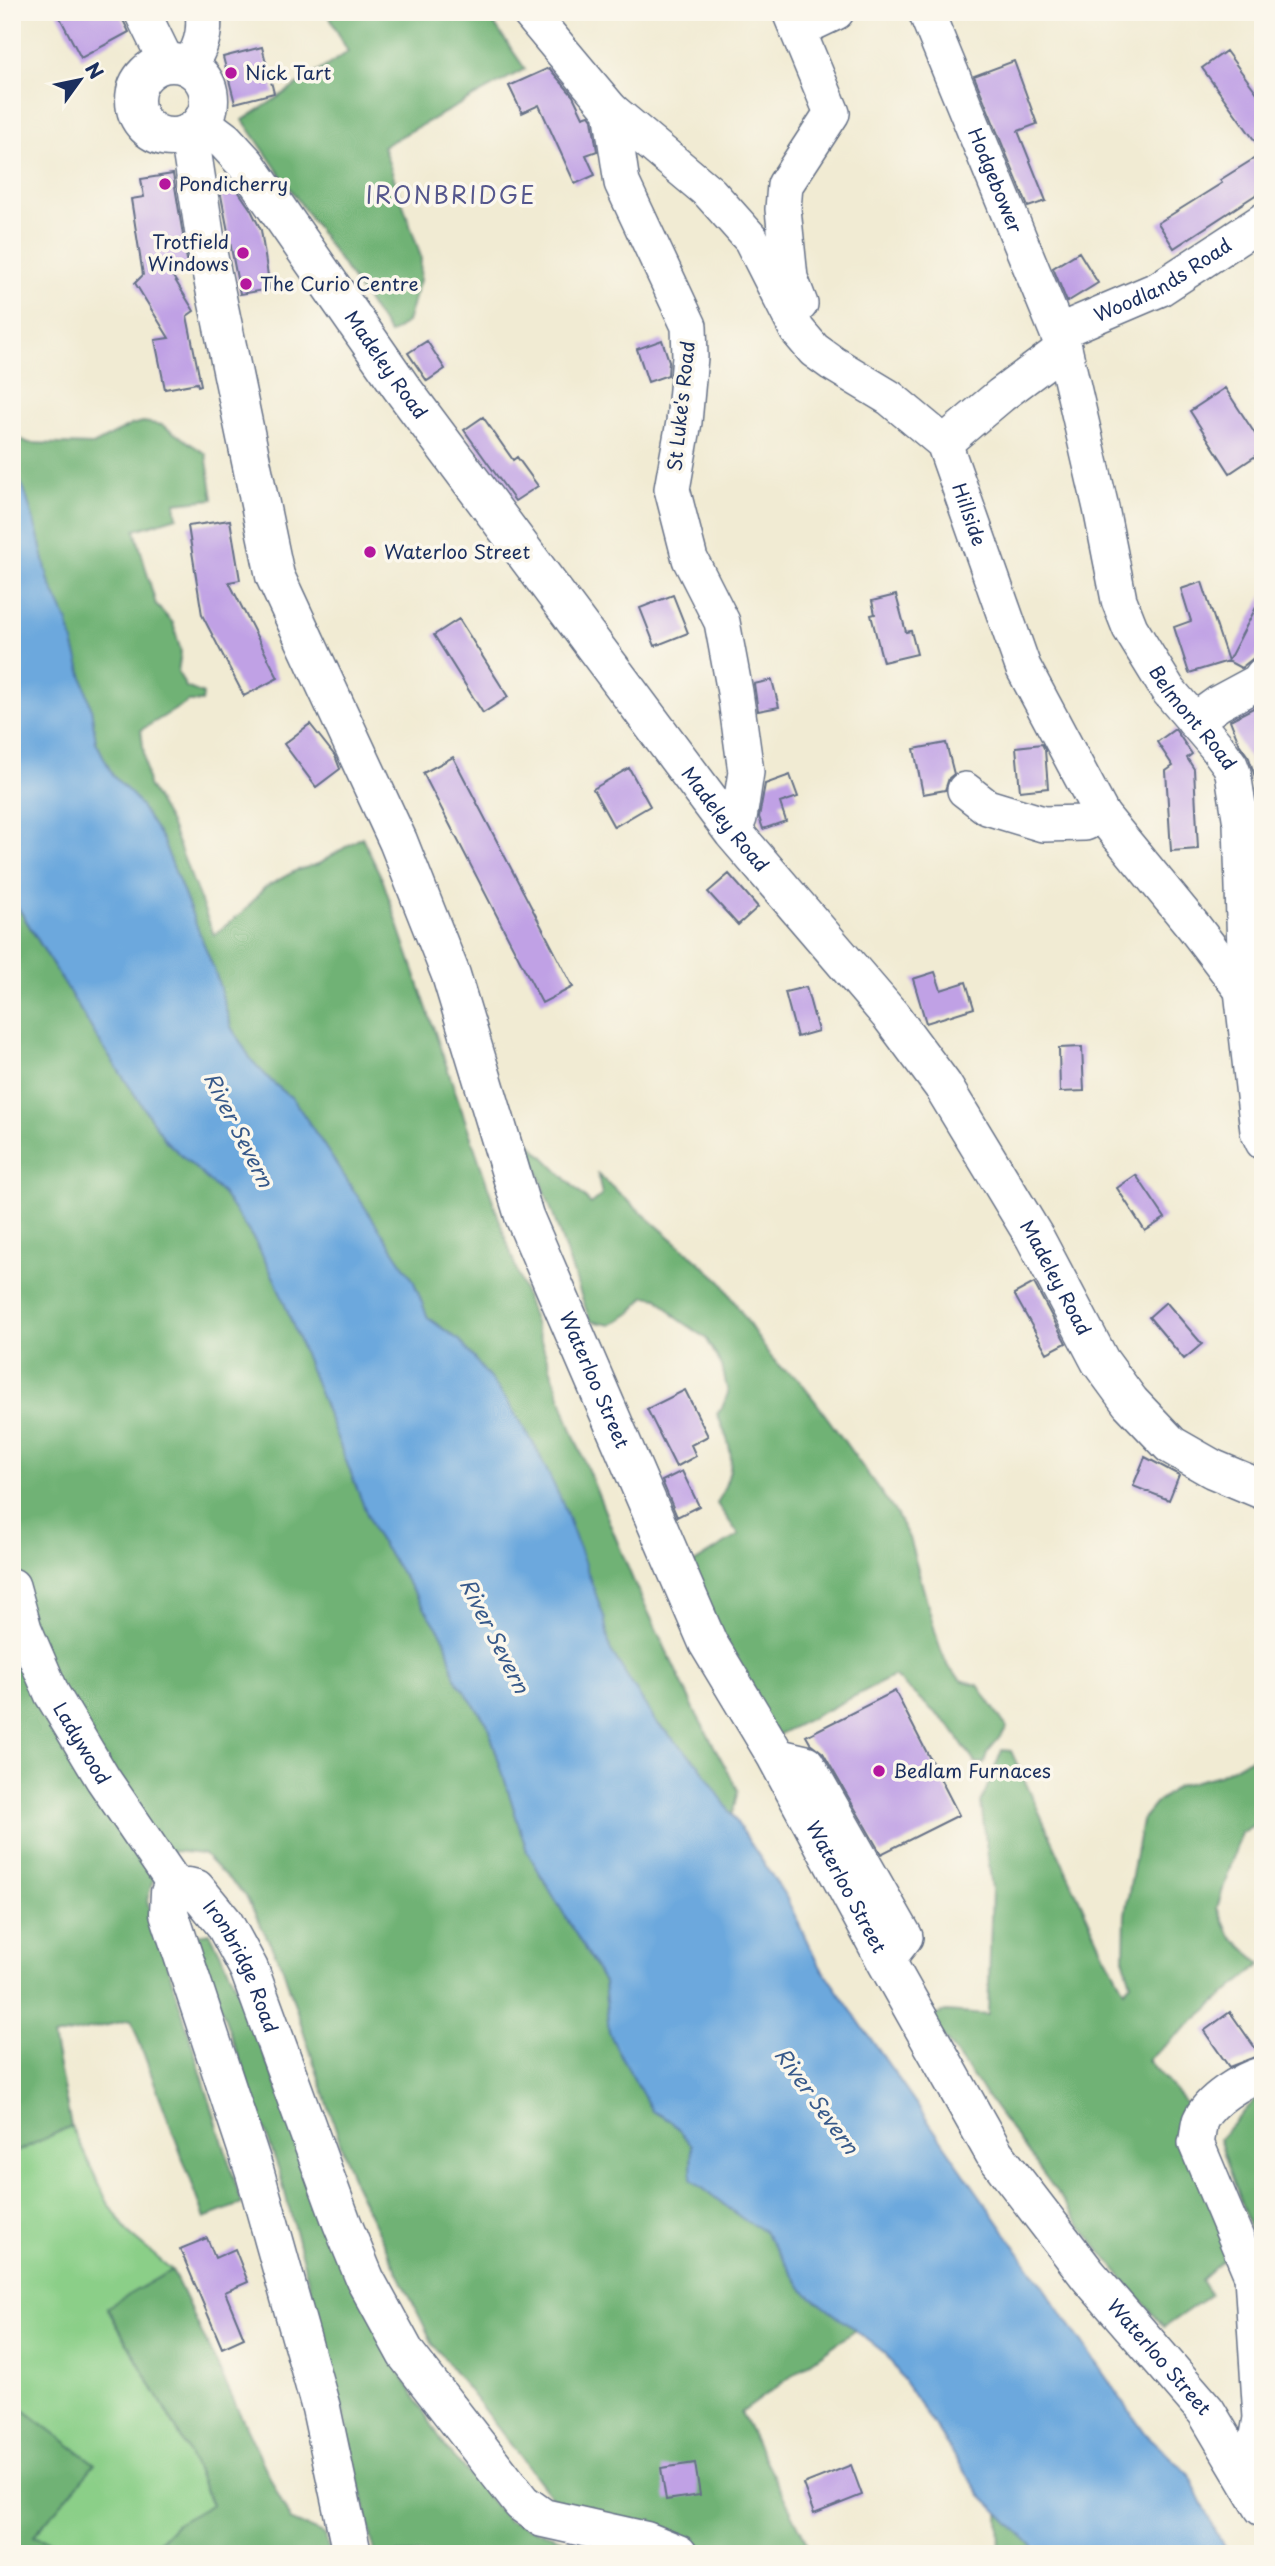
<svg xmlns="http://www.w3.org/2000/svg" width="1275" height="2566" font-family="'Playpen Sans',sans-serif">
<rect width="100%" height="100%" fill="#fbf7ec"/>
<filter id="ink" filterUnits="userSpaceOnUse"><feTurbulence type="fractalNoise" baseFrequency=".0143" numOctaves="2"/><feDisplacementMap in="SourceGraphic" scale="14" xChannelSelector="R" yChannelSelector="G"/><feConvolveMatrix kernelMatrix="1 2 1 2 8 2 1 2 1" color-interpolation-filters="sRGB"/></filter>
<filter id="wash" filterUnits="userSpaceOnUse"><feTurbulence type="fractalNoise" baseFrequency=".00686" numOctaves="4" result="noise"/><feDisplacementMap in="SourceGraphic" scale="28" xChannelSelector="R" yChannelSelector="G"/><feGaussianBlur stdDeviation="1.57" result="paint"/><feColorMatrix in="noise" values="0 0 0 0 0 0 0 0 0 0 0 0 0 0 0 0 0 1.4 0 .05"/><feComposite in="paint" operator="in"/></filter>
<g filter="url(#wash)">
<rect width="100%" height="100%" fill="#f1ebd3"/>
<path fill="#8bcf88" stroke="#537f73" stroke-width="2" d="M 71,2126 L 107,2201 L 129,2234 L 172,2270 L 107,2308 L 181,2437 L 212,2505 L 175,2525 L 147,2554 L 85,2554 L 33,2537 L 94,2464 L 12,2401 L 12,2154 Z"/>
<path fill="#70b274" stroke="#467069" stroke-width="2" d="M 327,12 L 486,12 L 525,69 L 383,146 L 421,257 L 420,280 L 407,322 L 390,334 L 243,120 L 348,52 Z
M 143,422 L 162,425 L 206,454 L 213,499 L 175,503 L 177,517 L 135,530 L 156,605 L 173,623 L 181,652 L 178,672 L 186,687 L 203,694 L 202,702 L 188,702 L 141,730 L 148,785 L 169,821 L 214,935 L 245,910 L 264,888 L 295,871 L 318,864 L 362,837 L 383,881 L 572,1431 L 633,1580 L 697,1715 L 738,1790 L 732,1816 L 699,1765 L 655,1721 L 610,1649 L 604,1617 L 535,1446 L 506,1399 L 460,1341 L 428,1318 L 413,1280 L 293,1099 L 274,1084 L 252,1061 L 231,1027 L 216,975 L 162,839 L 135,798 L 113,776 L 96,742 L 91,708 L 67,620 L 49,582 L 38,535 L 24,489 L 12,466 L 12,435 L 29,443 L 93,445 L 131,425 Z
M 12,898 L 101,1044 L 166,1141 L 223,1194 L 255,1241 L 276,1282 L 374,1532 L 445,1639 L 455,1678 L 487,1723 L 527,1851 L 604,1982 L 609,2032 L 652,2111 L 671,2121 L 692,2145 L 691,2179 L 743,2219 L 764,2230 L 804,2291 L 855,2330 L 741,2413 L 813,2554 L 706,2554 L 667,2528 L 556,2503 L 433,2344 L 353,2181 L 283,1969 L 246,1896 L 203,1854 L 174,1851 L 159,1861 L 147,1900 L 242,2204 L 205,2218 L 131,2020 L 53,2037 L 71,2126 L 12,2154 Z
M 527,1140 L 591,1204 L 602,1195 L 598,1175 L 720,1280 L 770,1356 L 781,1368 L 797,1378 L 816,1402 L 895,1512 L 909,1538 L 939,1645 L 948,1667 L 961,1680 L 978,1685 L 1007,1728 L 987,1753 L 984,1763 L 975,1763 L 950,1726 L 894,1676 L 776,1736 L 738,1672 L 691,1565 L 739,1535 L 717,1504 C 736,1464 735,1455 717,1414 L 722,1408 L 728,1393 L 722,1366 L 706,1338 L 677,1318 L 658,1298 L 645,1296 L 632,1312 L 611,1325 L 590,1321 Z
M 1002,1750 L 1011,1751 L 1104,1953 L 1124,1990 L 1131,1983 L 1124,1961 L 1125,1914 L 1142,1820 L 1155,1804 L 1177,1786 L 1219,1775 L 1263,1752 L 1263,1819 L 1241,1833 L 1217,1908 L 1229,1934 L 1261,1964 L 1148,2060 L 1190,2108 L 1231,2253 L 1201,2280 L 1210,2295 L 1164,2327 L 1096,2246 L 929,2017 L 946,2012 L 988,2015 L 992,1889 L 981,1803 Z
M 210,1933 L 231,1974 L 385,2349 L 448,2451 L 508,2521 L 606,2554 L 375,2554 L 346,2424 L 279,2170 L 195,1935 Z
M 1263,2091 L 1263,2267 L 1219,2139 Z
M 172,2270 L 290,2520 L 325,2535 L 330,2554 L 147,2554 L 175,2525 L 212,2504 L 181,2437 L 107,2307 Z
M 12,2401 L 95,2464 L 34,2536 L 85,2554 L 12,2554 Z
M 999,2513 L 1032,2545 L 1036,2554 L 1000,2554 Z"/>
<path fill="#6ca8dd" stroke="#446c9e" stroke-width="2" d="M 12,466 L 24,489 L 38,535 L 49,582 L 67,620 L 91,708 L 96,742 L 113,776 L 135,798 L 162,839 L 216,975 L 231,1027 L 252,1061 L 273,1083 L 293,1099 L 413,1280 L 428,1318 L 460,1341 L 506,1399 L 535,1446 L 563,1504 L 604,1617 L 610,1649 L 655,1721 L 699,1765 L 786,1897 L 816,1960 L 1144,2432 L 1188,2473 L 1227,2554 L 1036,2554 L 1032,2545 L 981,2495 L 885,2353 L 804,2291 L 764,2231 L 743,2219 L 691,2179 L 692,2145 L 671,2121 L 652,2111 L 617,2049 L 609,2032 L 604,1982 L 527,1851 L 487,1723 L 455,1678 L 445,1639 L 374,1532 L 276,1282 L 255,1241 L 223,1194 L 166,1141 L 101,1044 L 12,897 Z"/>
<g id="blocks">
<path fill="#c0a1e5" d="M 57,12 L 119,12 L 129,32 L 81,58 Z
M 262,47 L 274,93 L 235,103 L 223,57 Z
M 1226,51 L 1263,101 L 1263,152 L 1202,68 Z
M 1014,61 L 1037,124 L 1018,131 L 1046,201 L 1028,207 L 974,76 Z
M 549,68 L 573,96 L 583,117 L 589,115 L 592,119 L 597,151 L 586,155 L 595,175 L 575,184 L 539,105 L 522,113 L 509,86 Z
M 1263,153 L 1263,190 L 1174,248 L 1158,223 L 1222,183 L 1220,180 Z
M 173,174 L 189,272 L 172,275 L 194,311 L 187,316 L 201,385 L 198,386 L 197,383 L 165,389 L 155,340 L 169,338 L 135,283 L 143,275 L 131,199 L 144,197 L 141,179 Z
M 232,182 L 251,210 L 261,230 L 270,289 L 240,294 L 219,185 Z
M 1079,252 L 1098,283 L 1067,302 L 1053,268 Z
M 662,340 L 669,361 L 668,375 L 648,382 L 637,349 Z
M 427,341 L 445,369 L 427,381 L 408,353 Z
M 1225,388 L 1263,446 L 1263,451 L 1230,473 L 1190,411 Z
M 483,417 L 513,460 L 517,457 L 538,486 L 515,501 L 464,430 Z
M 230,520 L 240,580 L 229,582 L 278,678 L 244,696 L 202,615 L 188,526 Z
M 1202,582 L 1228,661 L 1189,673 L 1174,627 L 1191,621 L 1181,589 Z
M 1263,594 L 1263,643 L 1256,656 L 1241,668 L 1228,661 Z
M 673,595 L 688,633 L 655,646 L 640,608 Z
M 896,595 L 906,632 L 911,631 L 917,654 L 883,662 L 871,615 L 875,614 L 872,601 Z
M 459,619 L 508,697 L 483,713 L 434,635 Z
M 772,680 L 779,707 L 758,711 L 754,684 Z
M 1263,703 L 1263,798 L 1262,798 L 1249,758 L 1240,745 L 1230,720 Z
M 310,724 L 335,756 L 340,769 L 316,787 L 284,744 Z
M 1175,729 L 1192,754 L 1187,758 L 1194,769 L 1198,849 L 1171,851 L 1166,771 L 1173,766 L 1157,742 Z
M 946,743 L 954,774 L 949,778 L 945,790 L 923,794 L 914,749 Z
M 1042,744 L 1045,750 L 1048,788 L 1020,791 L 1016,747 Z
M 453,757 L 573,987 L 542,1003 L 423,773 Z
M 629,768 L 650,806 L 614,827 L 593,789 Z
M 790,775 L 798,797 L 780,803 L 786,821 L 763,829 L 759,817 L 765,784 Z
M 729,874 L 758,907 L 738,925 L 708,892 Z
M 935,972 L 941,990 L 966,982 L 974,1008 L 926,1023 L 913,979 Z
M 806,987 L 818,1031 L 797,1037 L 785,992 Z
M 1082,1047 L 1084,1091 L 1060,1092 L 1059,1048 Z
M 1136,1175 L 1165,1218 L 1145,1231 L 1117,1188 Z
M 1034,1283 L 1066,1343 L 1047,1353 L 1014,1294 Z
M 1166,1302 L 1202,1344 L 1184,1359 L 1149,1317 Z
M 685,1390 L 708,1436 L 691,1445 L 696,1456 L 676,1467 L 647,1409 Z
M 1145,1457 L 1179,1475 L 1169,1500 L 1133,1486 Z
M 682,1471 L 699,1506 L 677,1517 L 662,1481 Z
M 895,1691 L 959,1815 L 881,1854 L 823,1753 L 810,1743 L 806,1736 Z
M 1230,2012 L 1260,2055 L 1229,2067 L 1204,2031 Z
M 207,2238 L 215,2258 L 235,2249 L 248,2282 L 225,2292 L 244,2338 L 222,2348 L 180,2249 Z
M 695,2463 L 700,2495 L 666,2500 L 661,2468 Z
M 851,2465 L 862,2495 L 814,2514 L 803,2484 Z"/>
</g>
</g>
<g filter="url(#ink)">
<use href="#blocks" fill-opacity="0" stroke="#667187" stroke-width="2"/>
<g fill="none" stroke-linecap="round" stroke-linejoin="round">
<defs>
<g id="minor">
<path d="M 142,12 L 167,63"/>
<path d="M 529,12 L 611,110 L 622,183 L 689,326 L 690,357 L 684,422 L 672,489 L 690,559 L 722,622 L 735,692 L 746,772 L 739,818 L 733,832"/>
<path d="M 790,12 L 832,113 L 785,185 L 783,209 L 790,278 L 800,304"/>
<path id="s1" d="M 926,12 L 1064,348 L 1101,508 L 1119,600 L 1130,628 L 1168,690 L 1216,746 L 1230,765 L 1233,773 L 1241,824 L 1245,951 L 1242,990 L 1258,1131 L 1263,1142"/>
<path d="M 798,30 L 836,12"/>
<path d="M 188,67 C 200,50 206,34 203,12"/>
<path id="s2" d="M 611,110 L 710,193 L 751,239 L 797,330 L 814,350 L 832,363 L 890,398 L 944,443 L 1023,667 L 1102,815 L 1194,927 L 1242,990"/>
<path id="s3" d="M 1058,332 L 1159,289 L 1263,221"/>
<path d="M 944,443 L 1001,395 L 1064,348"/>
<path d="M 1194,721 L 1219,703 L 1258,682 L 1263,675"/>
<path d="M 965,790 L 987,807 L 1043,824 L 1085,823 L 1102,815"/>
<path id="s4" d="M 12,1586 L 24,1629 L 52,1694 L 103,1779 L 178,1889"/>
<path d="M 776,1756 L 806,1763 L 905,1937 L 886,1961"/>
<path d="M 1250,2483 L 1261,2418 L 1252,2276 L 1196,2143 C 1198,2136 1198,2127 1200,2121 C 1209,2100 1242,2080 1263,2074"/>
</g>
<g id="major">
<circle cx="172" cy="100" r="37"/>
<path id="s5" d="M 201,123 L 225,141 L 246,164 L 401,387 L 733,832 L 891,1016 L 943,1086 L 1035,1238 L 1100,1361 L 1130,1402 L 1171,1445 L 1213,1469 L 1263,1490"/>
<path id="s6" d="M 189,133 L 207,250 L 275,576 L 398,841 L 451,975 L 524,1216 L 708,1643 L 776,1756 L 886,1961 L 994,2153 L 1088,2275 L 1206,2411 L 1263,2507"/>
<path id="s7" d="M 352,2554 L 321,2408 L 255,2173 L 169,1913 L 170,1893 L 188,1887 L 196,1889 L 224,1923 L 249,1969 L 342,2223 L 365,2279 L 406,2354 L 522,2503 L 543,2518 L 646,2541 L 678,2554"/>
</g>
</defs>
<use href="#minor" stroke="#667187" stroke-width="38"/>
<use href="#major" stroke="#667187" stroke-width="41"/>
<use href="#minor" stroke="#fff" stroke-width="35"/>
<use href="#major" stroke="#fff" stroke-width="38"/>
</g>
</g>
<g fill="#b5179e" stroke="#fbf7ec" stroke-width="2.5">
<circle cx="231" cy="73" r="7"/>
<circle cx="165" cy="184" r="7"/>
<circle cx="243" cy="253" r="7"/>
<circle cx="246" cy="284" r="7"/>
<circle cx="370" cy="552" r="7"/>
<circle cx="879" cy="1771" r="7"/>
</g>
<g text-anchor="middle" stroke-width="7" stroke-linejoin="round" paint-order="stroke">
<g font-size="19" fill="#1b2f5e" stroke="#fbf7ec" text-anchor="start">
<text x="245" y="80">Nick Tart</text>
<text x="179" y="191">Pondicherry</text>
<text x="229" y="249" text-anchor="end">Trotfield<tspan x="229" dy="22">Windows</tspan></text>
<text x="260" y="291">The Curio Centre</text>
<text x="384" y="559">Waterloo Street</text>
<text x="893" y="1778">Bedlam Furnaces</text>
</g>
<g font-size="19" fill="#1b2f5e" stroke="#fbf7ec">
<text dy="7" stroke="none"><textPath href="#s1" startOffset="182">Hodgebower</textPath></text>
<text dy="7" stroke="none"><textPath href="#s3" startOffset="117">Woodlands Road</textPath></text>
<text dy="7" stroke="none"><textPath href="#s5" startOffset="306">Madeley Road</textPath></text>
<text transform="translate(681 406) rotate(-84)" y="7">St Luke's Road</text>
<text dy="7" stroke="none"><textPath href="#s2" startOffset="555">Hillside</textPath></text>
<text dy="7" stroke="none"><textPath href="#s1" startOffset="761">Belmont Road</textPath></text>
<text dy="7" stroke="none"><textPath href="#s5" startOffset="873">Madeley Road</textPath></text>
<text dy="7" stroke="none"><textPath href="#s5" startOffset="1440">Madeley Road</textPath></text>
<text dy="7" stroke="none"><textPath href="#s6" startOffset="1318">Waterloo Street</textPath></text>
<text dy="7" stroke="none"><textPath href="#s4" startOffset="173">Ladywood</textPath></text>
<text dy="7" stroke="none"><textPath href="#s6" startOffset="1885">Waterloo Street</textPath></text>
<text dy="7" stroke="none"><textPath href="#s7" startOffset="805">Ironbridge Road</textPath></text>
<text dy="7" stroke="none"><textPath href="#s6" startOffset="2452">Waterloo Street</textPath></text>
</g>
<g font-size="21" font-style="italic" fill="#37598a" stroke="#fbf7ec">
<text transform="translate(238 1130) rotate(63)" y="7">River Severn</text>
<text transform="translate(494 1636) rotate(63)" y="7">River Severn</text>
<text transform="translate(816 2101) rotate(54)" y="7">River Severn</text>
</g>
<g font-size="23" letter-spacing="2" fill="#55578d" stroke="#fbf7ec">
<text x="451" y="204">IRONBRIDGE</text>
</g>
</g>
<rect width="1275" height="2566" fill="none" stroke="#fbf7ec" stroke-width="42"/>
<g transform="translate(80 80) rotate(57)" stroke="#fbf7ec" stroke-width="5" paint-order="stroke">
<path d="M0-5L12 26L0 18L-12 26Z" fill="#1b2f5e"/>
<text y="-10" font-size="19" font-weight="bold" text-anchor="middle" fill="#1b2f5e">N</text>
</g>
</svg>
